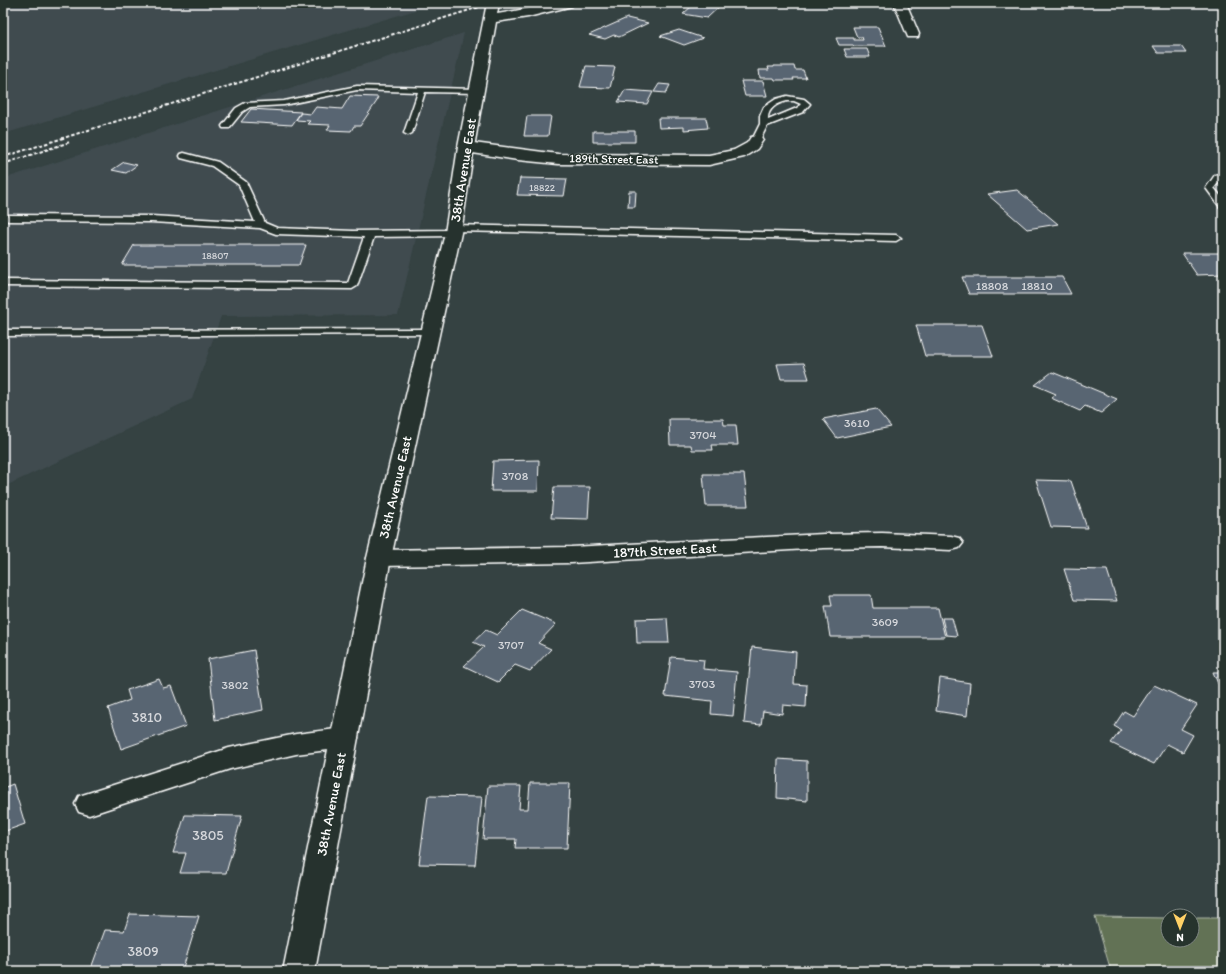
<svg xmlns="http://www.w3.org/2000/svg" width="1226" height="974" font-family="Itim,sans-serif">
<rect width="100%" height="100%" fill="#354242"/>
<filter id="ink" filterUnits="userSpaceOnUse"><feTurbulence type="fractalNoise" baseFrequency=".025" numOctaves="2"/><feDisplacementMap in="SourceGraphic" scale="8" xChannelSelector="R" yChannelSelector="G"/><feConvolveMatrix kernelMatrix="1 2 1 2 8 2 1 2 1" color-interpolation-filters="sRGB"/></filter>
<g filter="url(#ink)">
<path fill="#404c50" d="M 3,3 L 439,3 L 3,134 Z
M 464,33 L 398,315 L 221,316 L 192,399 L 3,487 L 3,179 Z"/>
<path fill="#627254" stroke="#b0b8aa" d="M 1095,917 L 1168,918 L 1168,940 L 1192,940 L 1192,918 L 1223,918 L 1223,971 L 1111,971 Z"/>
<path fill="#596572" stroke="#fff" d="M 678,3 L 713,3 L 722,4 L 707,18 L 683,14 L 693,5 Z
M 627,18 L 648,23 L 619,37 L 614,35 L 605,39 L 589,35 Z
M 853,27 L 878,27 L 886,46 L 854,46 L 853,45 L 839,45 L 836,38 L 854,38 L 854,40 L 863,40 L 862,37 L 857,37 Z
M 679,30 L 703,38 L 684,45 L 660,36 Z
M 1153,46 L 1181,46 L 1186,53 L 1158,53 Z
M 844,49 L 867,49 L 870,57 L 847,57 Z
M 586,66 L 615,67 L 610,88 L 580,87 Z
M 774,66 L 794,66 L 795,70 L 803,70 L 806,78 L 793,78 L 794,80 L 775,80 L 774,78 L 760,78 L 759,70 L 769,70 L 768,67 L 774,67 Z
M 741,81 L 763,81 L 767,96 L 745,96 Z
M 659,84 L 670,85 L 666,93 L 654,92 Z
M 625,90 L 653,92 L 647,104 L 618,102 Z
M 350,96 L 378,97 L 376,101 L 377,101 L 360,126 L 354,126 L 351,131 L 327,130 L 330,125 L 307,124 L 310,121 L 296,120 L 301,113 L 311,114 L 316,107 L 342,109 Z
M 251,109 L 301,112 L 292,125 L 241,122 Z
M 527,116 L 551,116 L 548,136 L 524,136 Z
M 658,118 L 706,118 L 708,128 L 684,130 L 684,127 L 659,128 Z
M 593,131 L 635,131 L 635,142 L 593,142 Z
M 124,162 L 137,165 L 126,173 L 112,170 Z
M 520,178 L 567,179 L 564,196 L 517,195 Z
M 1017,190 L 1058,224 L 1027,229 L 987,194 Z
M 629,191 L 636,191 L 635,207 L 628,207 Z
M 134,245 L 306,245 L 299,265 L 122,265 Z
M 1182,253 L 1223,253 L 1223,274 L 1197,275 Z
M 962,277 L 1062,277 L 1071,294 L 969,294 Z
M 916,325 L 982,325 L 993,356 L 925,356 Z
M 804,363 L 809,379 L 781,379 L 777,364 Z
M 1052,372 L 1117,399 L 1101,413 L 1085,406 L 1080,411 L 1051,398 L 1056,394 L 1035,385 Z
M 876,409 L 891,427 L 837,438 L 823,419 Z
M 669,419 L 723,419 L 724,425 L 736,425 L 738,445 L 712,445 L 713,450 L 692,450 L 691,445 L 670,445 Z
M 539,460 L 538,491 L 491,491 L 493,461 Z
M 703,474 L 744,474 L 748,506 L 706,506 Z
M 1036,480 L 1071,481 L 1087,528 L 1051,527 Z
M 554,487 L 590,487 L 588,519 L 551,518 Z
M 1064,569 L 1107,570 L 1117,601 L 1074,600 Z
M 830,595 L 871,595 L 873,608 L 938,608 L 945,637 L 830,637 L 825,606 L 832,606 Z
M 522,610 L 556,624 L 538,643 L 551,649 L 530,671 L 515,665 L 498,682 L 464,666 L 484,647 L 473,642 L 486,630 L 497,635 Z
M 667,618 L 669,643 L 637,643 L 636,619 Z
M 942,618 L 952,618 L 957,636 L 946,635 Z
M 752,647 L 796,652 L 794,684 L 807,685 L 806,707 L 783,705 L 782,714 L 763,711 L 761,725 L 744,723 Z
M 254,650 L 263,710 L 215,720 L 208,659 Z
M 671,657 L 704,660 L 703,669 L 737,672 L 733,716 L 711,714 L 712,701 L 665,696 Z
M 1213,672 L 1223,672 L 1223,695 Z
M 940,678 L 970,683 L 967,716 L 936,711 Z
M 159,679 L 163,688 L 171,686 L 186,726 L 121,749 L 108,708 L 130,700 L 127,690 Z
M 1154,685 L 1197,705 L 1181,729 L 1193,735 L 1183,752 L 1167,744 L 1154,764 L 1111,743 L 1121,730 L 1114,726 L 1124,711 L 1133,716 Z
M 778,759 L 807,761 L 807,801 L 777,798 Z
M 530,783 L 570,783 L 567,848 L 515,848 L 516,839 L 483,839 L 488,786 L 521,786 L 519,809 L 528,809 Z
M 13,784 L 25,824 L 3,832 L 3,788 Z
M 428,796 L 482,797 L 475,865 L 419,864 Z
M 185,815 L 242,816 L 226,873 L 180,873 L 186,853 L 173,853 Z
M 130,914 L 199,916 L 182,971 L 90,971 L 105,930 L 124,931 Z"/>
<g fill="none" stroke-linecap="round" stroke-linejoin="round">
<defs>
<path id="lane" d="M 357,86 L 477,89 L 481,91 L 477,93 L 425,92 L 412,133 L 408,135 L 404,133 L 418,92 L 357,90 L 284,105 L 250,107 L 242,112 L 229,128 L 223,128 L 222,126 L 236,108 L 245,103 L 284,101 Z
M 787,96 L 804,99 L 810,104 L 803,112 L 767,126 L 759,142 L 753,142 L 752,140 L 760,124 L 760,116 L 764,107 L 776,99 ZM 787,101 L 794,101 L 801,104 L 797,108 L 768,120 C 767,109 777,103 787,101 Z
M 184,153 L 218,162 L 246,182 L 265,223 L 277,228 L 353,231 L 452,230 L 449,228 L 454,225 L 896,235 L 901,238 L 896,241 L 455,231 L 458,233 L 453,236 L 374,237 L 357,286 L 352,289 L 3,286 L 3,280 L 348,283 L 364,237 L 276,234 L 260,228 L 151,222 L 8,221 L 3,218 L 8,215 L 151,216 L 255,222 L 239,185 L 212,166 L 181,158 L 180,156 L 181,154 Z
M 1223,173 L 1223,179 L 1221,179 L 1214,188 L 1223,199 L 1223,208 L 1220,207 L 1206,188 L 1215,175 Z
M 430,329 L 434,330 L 435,332 L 434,334 L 3,336 L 3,330 Z"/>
<path id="street" d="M 894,3 L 906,3 L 919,34 L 918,37 L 908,37 Z
M 756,136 L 761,137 L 763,140 L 757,149 L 744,157 L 709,165 L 558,164 L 518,160 L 466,152 L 461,150 L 458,147 L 461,144 L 466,142 L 558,154 L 709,155 L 734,150 L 747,143 L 751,137 Z
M 882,533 L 951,536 L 959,538 L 963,543 L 959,548 L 951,550 L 882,547 L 824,548 L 571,563 L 379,566 L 371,563 L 367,558 L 371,553 L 379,550 L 571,547 L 824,534 Z
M 344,728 L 354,731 L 358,738 L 354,745 L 344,748 L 296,754 L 230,769 L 89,815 L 79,812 L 75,804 L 79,796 L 229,748 L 296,734 Z"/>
<path id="secondary" d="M 487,3 L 499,3 L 497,14 C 523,10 548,3 574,3 L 572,6 L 528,17 L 496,22 L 474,147 L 461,233 L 391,558 L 315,971 L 283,971 L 367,558 L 445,233 L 458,147 Z"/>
</defs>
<use href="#lane" stroke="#fff" stroke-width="3"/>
<use href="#street" stroke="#fff" stroke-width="3"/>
<use href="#secondary" stroke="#fff" stroke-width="3"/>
<use href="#lane" fill="#26332d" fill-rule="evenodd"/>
<use href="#street" fill="#26332d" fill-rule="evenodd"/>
<use href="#secondary" fill="#26332d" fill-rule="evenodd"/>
<path stroke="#fff" stroke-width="2" stroke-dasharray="3.5 2" stroke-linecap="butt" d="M 3,157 L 492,3
M 3,164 L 70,142"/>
<path stroke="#fff" stroke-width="2.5" stroke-dasharray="5 2.5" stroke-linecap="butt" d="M 3,164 L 5,163"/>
</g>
</g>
<g text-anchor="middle" stroke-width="3" stroke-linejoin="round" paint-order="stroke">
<g font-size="10" fill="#d6d8dc">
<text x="542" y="191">18822</text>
<text x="215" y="259">18807</text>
</g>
<g font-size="12" fill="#fff" stroke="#26332d">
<text transform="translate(614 159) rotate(1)" y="4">189th Street East</text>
</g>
<g font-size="12" fill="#d6d8dc">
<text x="992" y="290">18808</text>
<text x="1037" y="290">18810</text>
<text x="857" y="427">3610</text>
<text x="703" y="439">3704</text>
<text x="515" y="480">3708</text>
<text x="885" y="626">3609</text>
<text x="511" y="649">3707</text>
<text x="702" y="688">3703</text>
<text x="235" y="689">3802</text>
</g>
<g font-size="14" fill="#fff" stroke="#26332d">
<text transform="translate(463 170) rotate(-81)" y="5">38th Avenue East</text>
<text transform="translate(395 487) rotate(-77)" y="5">38th Avenue East</text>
<text transform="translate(665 550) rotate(-3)" y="5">187th Street East</text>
<text transform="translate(331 804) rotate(-79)" y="5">38th Avenue East</text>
</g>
<g font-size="14" fill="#d6d8dc">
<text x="147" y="722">3810</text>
<text x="208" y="840">3805</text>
<text x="143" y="956">3809</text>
</g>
</g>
<rect width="1226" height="974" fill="none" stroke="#26332d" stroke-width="16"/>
<rect x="8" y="8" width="1210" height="958" fill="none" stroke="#fff" stroke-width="1.5" filter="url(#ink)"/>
<g transform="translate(1180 928) rotate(180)"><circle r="19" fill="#26332d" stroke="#7d8581"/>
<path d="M0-3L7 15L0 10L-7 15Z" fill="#ffd166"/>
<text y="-6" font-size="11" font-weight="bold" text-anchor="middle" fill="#ffffff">N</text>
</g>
</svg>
